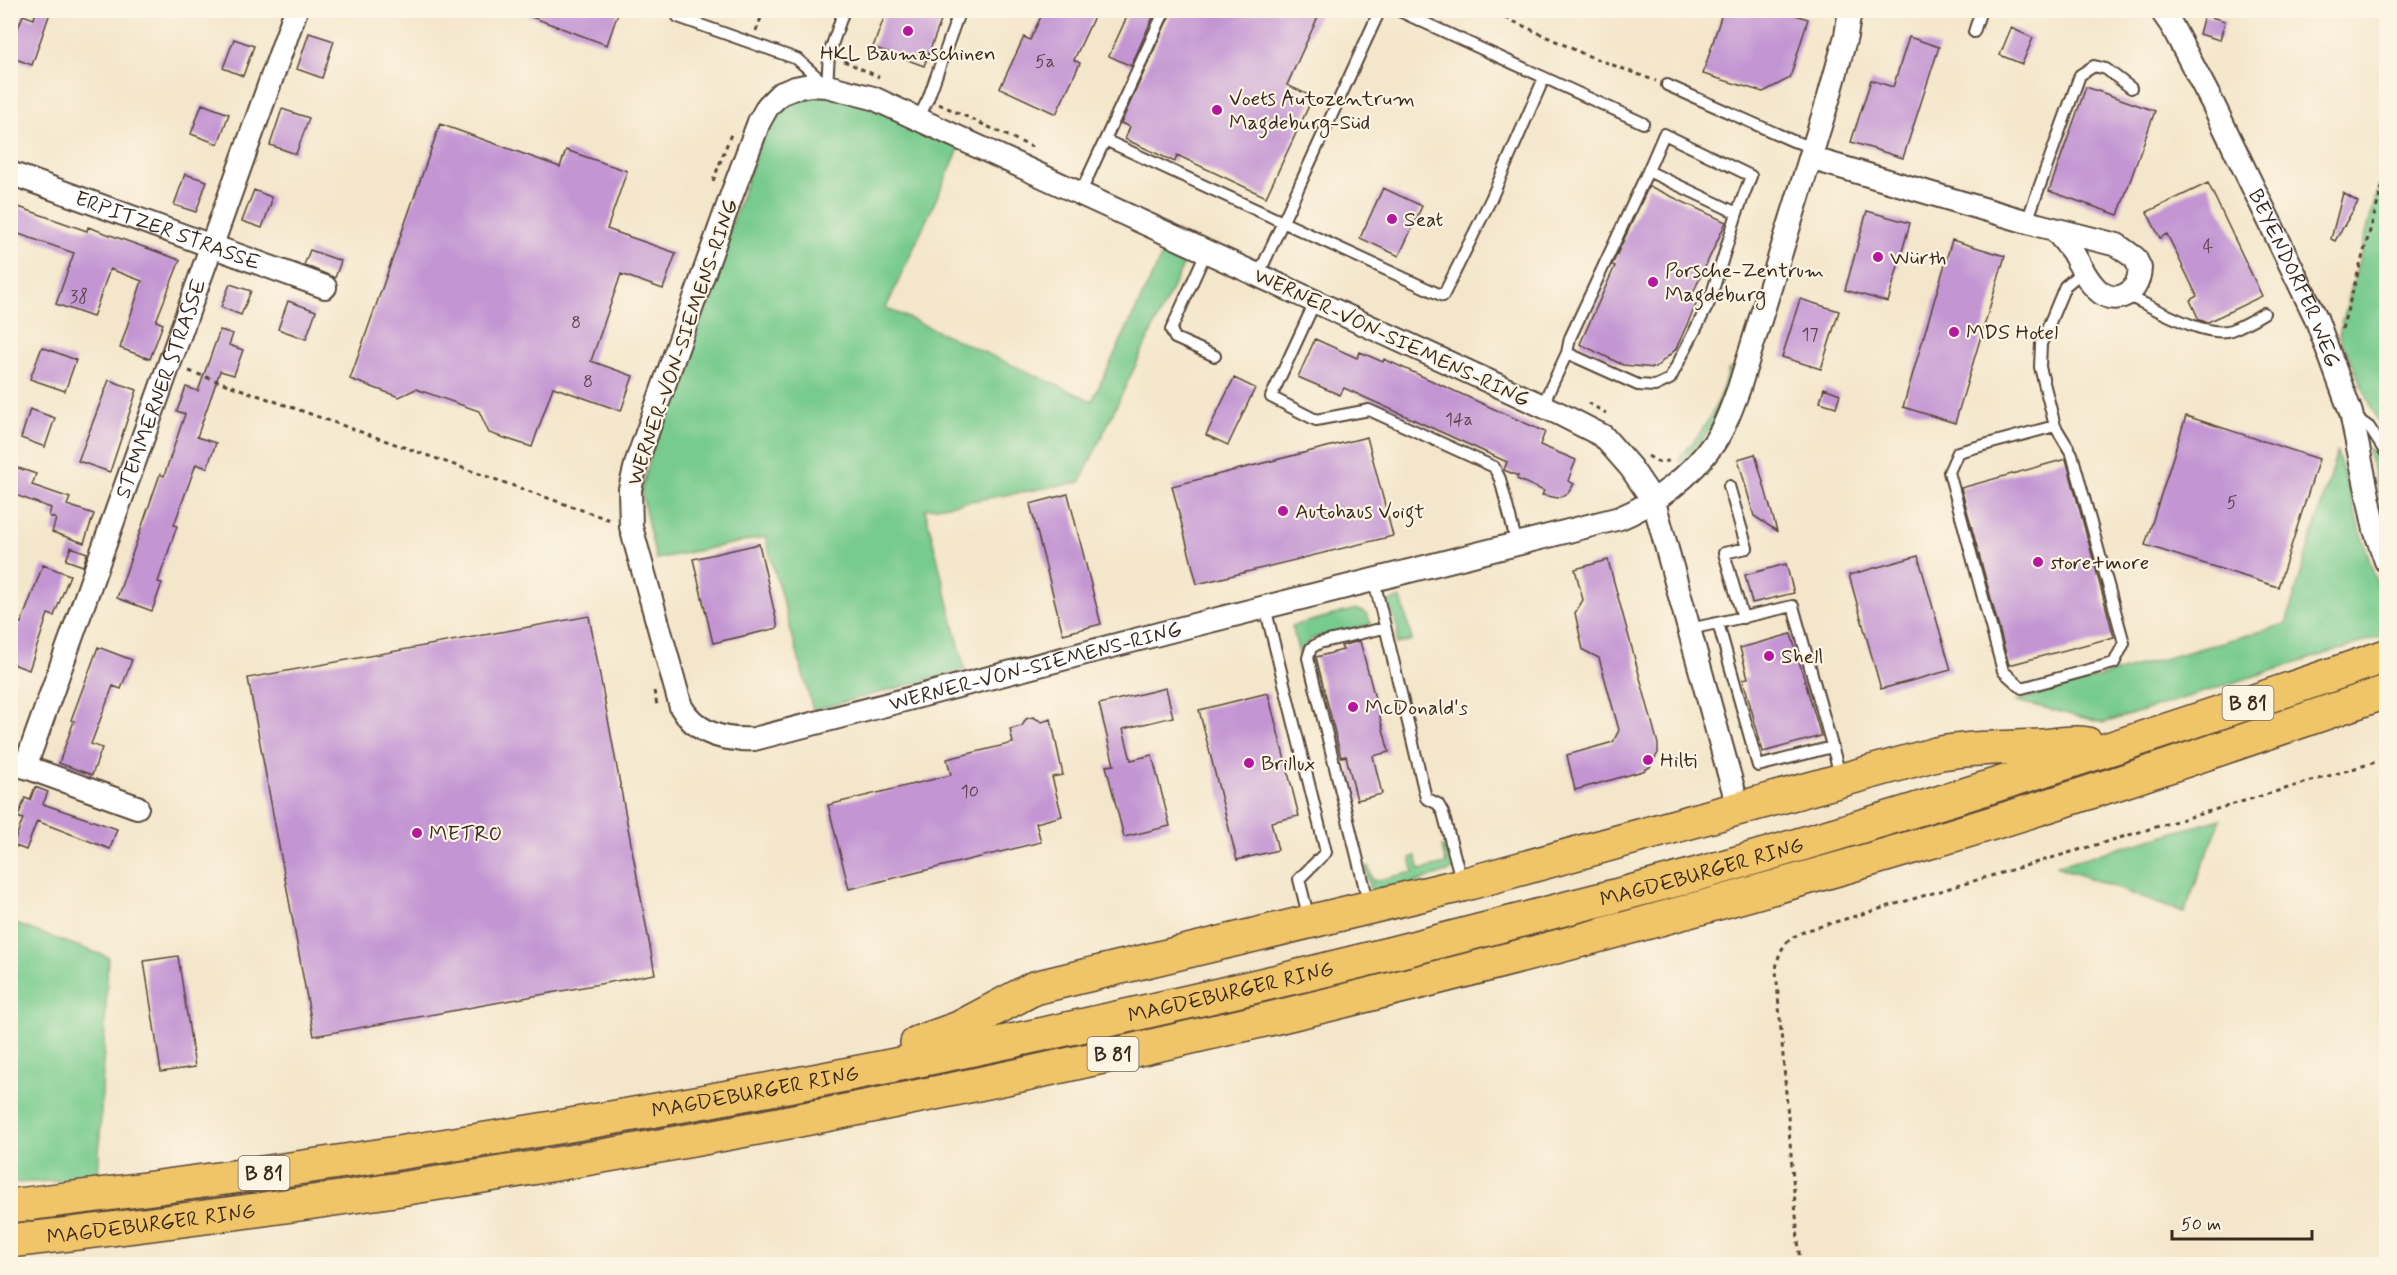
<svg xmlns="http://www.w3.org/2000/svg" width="2397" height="1275" font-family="Mynerve,sans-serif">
<rect width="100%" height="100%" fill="#fcf5e5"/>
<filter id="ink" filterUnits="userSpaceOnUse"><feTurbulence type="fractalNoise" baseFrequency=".0167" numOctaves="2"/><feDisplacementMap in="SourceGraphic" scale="12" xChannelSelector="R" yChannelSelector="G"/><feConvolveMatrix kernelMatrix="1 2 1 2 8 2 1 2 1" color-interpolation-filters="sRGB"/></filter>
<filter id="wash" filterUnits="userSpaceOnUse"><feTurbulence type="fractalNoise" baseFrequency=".008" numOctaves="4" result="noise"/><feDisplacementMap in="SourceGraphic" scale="24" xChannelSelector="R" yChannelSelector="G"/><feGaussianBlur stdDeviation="1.35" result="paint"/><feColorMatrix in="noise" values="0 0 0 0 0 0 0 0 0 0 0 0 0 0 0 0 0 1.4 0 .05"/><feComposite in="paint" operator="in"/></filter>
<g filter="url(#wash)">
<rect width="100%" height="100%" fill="#f4e6cb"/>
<path fill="#78cb8e" stroke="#5a7a56" stroke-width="1.5" d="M 801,96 L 846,97 L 960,147 L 886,308 L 1092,401 L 1167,245 L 1188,255 L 1080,482 L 925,509 L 965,670 L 813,710 L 765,537 L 656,559 L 641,491 L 653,449 L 765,129 L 783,105 Z
M 2386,159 L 2386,439 L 2339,335 Z
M 1729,369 L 1733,374 L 1713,426 L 1682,463 L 1678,459 C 1708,428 1716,409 1729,369 Z
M 2368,449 L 2377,450 L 2386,471 L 2386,522 Z
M 2337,452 L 2386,615 L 2386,635 L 2104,723 L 2016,701 L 2286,624 Z
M 1401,598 L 1412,640 L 1396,644 L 1398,629 L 1388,602 Z
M 1356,609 L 1367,614 L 1371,624 L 1314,638 L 1306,644 L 1300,657 L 1292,626 Z
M 2221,819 L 2184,913 L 2056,866 Z
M 1448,846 L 1456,869 L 1372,897 L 1365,867 L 1368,866 L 1373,881 L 1414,872 L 1410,858 L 1416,856 L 1420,870 L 1446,864 L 1442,847 Z
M 10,922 L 108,957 L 98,1179 L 11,1183 Z"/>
<g id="blocks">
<path fill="#c395d3" d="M 36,10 L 51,10 L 32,65 L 10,57 L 10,50 L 23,15 L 34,19 Z
M 518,10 L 619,10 L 607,45 L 518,12 Z
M 887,10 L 945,10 L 924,66 L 873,47 Z
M 1044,10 L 1097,10 L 1074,60 L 1080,63 L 1056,114 L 1000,88 L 1024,37 L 1030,40 Z
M 1130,10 L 1156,10 L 1131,66 L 1109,56 Z
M 1172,10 L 1321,10 L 1287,85 L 1313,97 L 1266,197 L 1177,155 L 1175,162 L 1125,139 L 1130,127 L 1121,123 Z
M 1723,10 L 1780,10 L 1808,19 L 1790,78 L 1763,92 L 1703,74 Z
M 2204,15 L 2225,21 L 2220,40 L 2199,34 Z
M 2011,28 L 2033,38 L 2022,64 L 2000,55 Z
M 309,33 L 334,41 L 322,78 L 297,69 Z
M 1909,37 L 1939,47 L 1903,158 L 1851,142 L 1871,80 L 1893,87 Z
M 234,39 L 254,46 L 243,76 L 223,68 Z
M 2086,87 L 2155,111 L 2118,215 L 2049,191 Z
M 202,104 L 229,114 L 218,144 L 191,134 Z
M 282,109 L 309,118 L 296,154 L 270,145 Z
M 440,124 L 560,167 L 566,150 L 627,171 L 607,229 L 676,253 L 663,289 L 621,274 L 591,361 L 633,376 L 621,411 L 553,387 L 532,447 L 489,433 L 479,411 L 416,389 L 399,397 L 350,379 Z
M 185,174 L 207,181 L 196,212 L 174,205 Z
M 2208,183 L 2262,296 L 2208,322 L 2199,320 L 2190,300 L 2197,296 L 2167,234 L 2160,238 L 2147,212 Z
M 1649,186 L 1726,222 L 1691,297 L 1698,300 L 1676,349 L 1655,368 L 1623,365 L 1580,344 L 1615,266 L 1612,265 Z
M 1383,188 L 1422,206 L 1399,256 L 1360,238 Z
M 254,190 L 271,197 L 271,203 L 262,228 L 242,221 Z
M 2343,193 L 2358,202 L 2335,241 L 2331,239 Z
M 10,204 L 87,231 L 88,227 L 180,260 L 156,321 L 163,324 L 150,359 L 120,348 L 142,281 L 110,269 L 93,317 L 56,304 L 74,253 L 10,231 Z
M 1867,211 L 1910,223 L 1888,302 L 1845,290 Z
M 1952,240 L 2005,256 L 1955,423 L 1903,407 Z
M 310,250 L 341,261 L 335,278 L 304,265 Z
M 230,284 L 251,291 L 241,315 L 221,307 Z
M 1800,299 L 1839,311 L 1821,369 L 1782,357 Z
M 288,301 L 316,311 L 306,339 L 278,329 Z
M 220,330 L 233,334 L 229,345 L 243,350 L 234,375 L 220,371 L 197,437 L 216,443 L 207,468 L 196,464 L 174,525 L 177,526 L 158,582 L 162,583 L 152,611 L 117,598 L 160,474 L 164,476 L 185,414 L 177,411 L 186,387 L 198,391 Z
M 1315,339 L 1357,358 L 1360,352 L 1383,362 L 1384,359 L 1545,432 L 1540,445 L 1576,460 L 1568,481 L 1574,484 L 1568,493 L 1558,498 L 1542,495 L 1544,491 L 1517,479 L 1518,476 L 1504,470 L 1507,462 L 1344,388 L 1340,395 L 1298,377 Z
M 42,347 L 76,360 L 65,391 L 30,379 Z
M 1234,378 L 1255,388 L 1228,445 L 1206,435 Z
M 109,380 L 137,390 L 110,472 L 78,461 Z
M 1824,388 L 1840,394 L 1836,407 L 1820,402 Z
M 30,409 L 55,418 L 45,447 L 21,438 Z
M 2186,416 L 2319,459 L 2278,587 L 2145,545 Z
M 1367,437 L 1393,536 L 1197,584 L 1172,486 Z
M 1755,454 L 1777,531 L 1754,516 L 1738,459 Z
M 2066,459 L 2114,637 L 2009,665 L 1961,488 Z
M 10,465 L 36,474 L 32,485 L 70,498 L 67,505 L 94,514 L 84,543 L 52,532 L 56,519 L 49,516 L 51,508 L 10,493 Z
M 1068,494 L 1101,624 L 1063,634 L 1030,504 Z
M 759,544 L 778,628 L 713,643 L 693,559 Z
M 71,547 L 87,553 L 83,566 L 66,560 Z
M 1918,556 L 1951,670 L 1881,689 L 1849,575 Z
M 1608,560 L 1658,744 L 1658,753 L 1650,767 L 1643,771 L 1575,790 L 1567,755 L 1613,742 L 1619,730 L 1599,658 L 1583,650 L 1575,613 L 1583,600 L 1575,569 Z
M 1786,564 L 1794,593 L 1752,603 L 1745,575 Z
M 43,565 L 70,575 L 54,616 L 48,614 L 29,670 L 10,663 L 10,619 L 21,623 Z
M 589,616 L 655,974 L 314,1036 L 248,678 Z
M 1791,634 L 1821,736 L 1763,752 L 1743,679 L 1748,678 L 1740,648 Z
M 1360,641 L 1389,752 L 1373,756 L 1382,794 L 1357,800 L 1346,756 L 1341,757 L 1316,657 L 1343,650 L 1341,646 Z
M 98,647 L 132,660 L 121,689 L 113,686 L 91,744 L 102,748 L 92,775 L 59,763 L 74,721 L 71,720 Z
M 1166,688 L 1173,717 L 1123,729 L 1131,760 L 1152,755 L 1170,826 L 1124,837 L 1106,766 L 1114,765 L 1099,704 Z
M 1268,693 L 1299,816 L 1271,822 L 1278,850 L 1237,860 L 1199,710 Z
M 1033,717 L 1042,722 L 1051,719 L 1063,775 L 1052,777 L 1062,816 L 1036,823 L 1041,842 L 849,889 L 828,805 L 951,775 L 947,759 L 1013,743 L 1010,729 L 1022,726 L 1026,719 Z
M 35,787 L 48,792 L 43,804 L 117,829 L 110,849 L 37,821 L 26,850 L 13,845 L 23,819 L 18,817 L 25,798 L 30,800 Z
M 178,956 L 195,1067 L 161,1072 L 144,961 Z"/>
</g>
</g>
<g filter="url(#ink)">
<use href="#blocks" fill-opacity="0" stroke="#574638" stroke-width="1.5"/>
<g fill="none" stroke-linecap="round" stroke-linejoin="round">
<defs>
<path id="lane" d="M 1397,10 L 1643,123
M 678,17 L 797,59 L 824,83
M 1974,32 L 1981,10
M 1667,85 L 1793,141 L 1813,147
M 827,86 L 829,54 L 844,10
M 918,119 L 928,99 L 960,10
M 1105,140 L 1443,296 L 1491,199 L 1544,78
M 1080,194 L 1165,10
M 2027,221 L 2080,75 L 2094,66 L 2106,69 L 2131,88
M 1206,252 L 1171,330 L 1175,338 L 1215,356
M 1258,276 L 1380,10
M 2126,295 C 2151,306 2206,339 2231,330 C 2242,326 2254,319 2264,313
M 1315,302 L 1271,397 L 1316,420 L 1369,410 L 1494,467 L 1500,479 L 1517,544
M 1567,353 L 1570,338 L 1648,171
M 1542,406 L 1567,353 L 1638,385 L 1655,386 L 1670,379 L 1709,303 L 1737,213 L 1648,171 L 1664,134 L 1751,176 L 1737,213
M 2355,417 L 2369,427 L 2386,453
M 2055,426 L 1958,452 L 1949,472 L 2003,671 L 2022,688 L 2114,663 L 2124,643 L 2072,454 L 2055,426 L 2040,367 L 2041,344 L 2065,286 L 2083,271
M 1729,486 L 1747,548 L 1724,553 L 1743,618
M 1374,580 L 1426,798 L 1438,804 L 1443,813 L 1462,883
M 1265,607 L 1326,852 L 1299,879 L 1309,919
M 1718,623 L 1758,766 L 1832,747
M 1690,629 L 1793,606 L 1841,778
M 1369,905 L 1308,658 L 1311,648 L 1319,643 L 1384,628"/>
<g id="street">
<path id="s1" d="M 2161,10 L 2172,26 L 2213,104 L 2316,318 L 2351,413 L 2375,530 L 2386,561"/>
<path d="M 1810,158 L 2038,225 L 2117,245 L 2135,258 L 2140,268 C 2139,280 2136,290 2125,295 C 2098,308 2082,268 2072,251 C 2066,243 2060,236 2054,229"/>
<path id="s2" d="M 10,173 L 325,287"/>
<path d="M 12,762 L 137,807"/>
<path id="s3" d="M 25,767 L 296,10"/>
<path id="s4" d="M 1739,810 L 1654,502 L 1631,468 L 1603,436 L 1560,414 L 918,119 L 873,98 L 827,86 L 810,85 L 795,88 L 780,94 L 768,106 L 759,122 L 732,194 L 637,461 L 630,489 L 631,527 L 681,707 C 697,734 725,741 754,739 L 1170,631 L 1620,518 C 1656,503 1691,476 1714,443 C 1725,427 1732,407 1739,388 L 1829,97 L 1846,36 L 1850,10"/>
</g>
<g id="highway">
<path d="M 917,1043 L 959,1028 L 1034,988 L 1462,885 L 1936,754 C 1971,747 2005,748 2040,746 C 2056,745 2072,741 2087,744"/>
<path id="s5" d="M 10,1206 C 519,1145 1023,1051 1518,921 C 1585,903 1653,887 1719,868 C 1944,804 2166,732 2386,656"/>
<path id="s6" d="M 10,1241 C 657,1168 1296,1030 1920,845 C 2077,799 2231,745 2386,692"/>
</g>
</defs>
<use href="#lane" stroke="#574638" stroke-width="14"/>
<use href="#street" stroke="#574638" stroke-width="26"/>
<use href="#highway" stroke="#574638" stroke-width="36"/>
<path stroke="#574638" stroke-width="3" stroke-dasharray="4.5 4.5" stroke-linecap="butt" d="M 1489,10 L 1586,55 L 1656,81
M 756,31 L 764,10
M 844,61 L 879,77
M 939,104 L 1032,147
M 713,181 L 731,134
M 2342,329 L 2386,174
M 189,371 L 610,520
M 1588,403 L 1606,413
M 1648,456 L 1658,462 L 1669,461
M 654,691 L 657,705
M 1800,1264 L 1776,970 C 1779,947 1787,938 1808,930 L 2386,759"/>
<use href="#lane" stroke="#fff" stroke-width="10"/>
<use href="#street" stroke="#fff" stroke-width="22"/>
<use href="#highway" stroke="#f0c469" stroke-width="33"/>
</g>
</g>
<g fill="#b5179e" stroke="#fcf5e5" stroke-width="2">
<circle cx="908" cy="31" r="6"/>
<circle cx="1217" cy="110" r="6"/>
<circle cx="1392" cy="219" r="6"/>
<circle cx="1878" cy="257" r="6"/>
<circle cx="1653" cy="282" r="6"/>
<circle cx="1954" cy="332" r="6"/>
<circle cx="1283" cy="511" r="6"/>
<circle cx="2038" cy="562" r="6"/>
<circle cx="1769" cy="656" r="6"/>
<circle cx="1353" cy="707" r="6"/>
<circle cx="1648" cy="760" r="6"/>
<circle cx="1249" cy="763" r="6"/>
<circle cx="417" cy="833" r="6"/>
</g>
<g text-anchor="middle" stroke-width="4.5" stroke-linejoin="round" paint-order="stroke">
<g font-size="18" fill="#5d454b">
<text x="1045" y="67">5a</text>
<text x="2208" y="252">4</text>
<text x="79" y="302">38</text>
<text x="576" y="328">8</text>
<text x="1810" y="340">17</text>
<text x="588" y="387">8</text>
<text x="1459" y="425">14a</text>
<text x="2232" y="508">5</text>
<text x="970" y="797">10</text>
</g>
<g fill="#fcf5e5" stroke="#75675a" stroke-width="1.5">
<rect x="2222.5" y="686" width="51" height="34" rx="4.5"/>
<rect x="1087.5" y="1037" width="51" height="34" rx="4.5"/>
<rect x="238.5" y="1156" width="51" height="34" rx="4.5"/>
</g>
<g font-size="20" font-weight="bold" fill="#3b2a1e">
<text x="2248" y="710">B 81</text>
<text x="1113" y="1061">B 81</text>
<text x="264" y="1180">B 81</text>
</g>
<g font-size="21" fill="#3b2a1e" stroke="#fcf5e5" text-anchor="start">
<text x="908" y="60" text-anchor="middle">HKL Baumaschinen</text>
<text x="1229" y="105">Voets Autozentrum<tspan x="1229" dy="24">Magdeburg-Süd</tspan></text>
<text x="1404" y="226">Seat</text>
<text x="1890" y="264">Würth</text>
<text x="1665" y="277">Porsche-Zentrum<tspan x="1665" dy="24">Magdeburg</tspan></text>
<text x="1966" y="339">MDS Hotel</text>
<text x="1295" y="518">Autohaus Voigt</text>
<text x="2050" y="569">store+more</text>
<text x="1781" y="663">Shell</text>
<text x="1365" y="714">McDonald's</text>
<text x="1660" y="767">Hilti</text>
<text x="1261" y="770">Brillux</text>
<text x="429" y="840">METRO</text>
</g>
<g font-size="21" fill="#3b2a1e" stroke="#fcf5e5">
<text dy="7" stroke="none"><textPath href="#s2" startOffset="168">ERPITZER STRASSE</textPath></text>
<text dy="7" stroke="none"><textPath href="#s1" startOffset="300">BEYENDORFER WEG</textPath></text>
<text transform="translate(1392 337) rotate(25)" y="7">WERNER-VON-SIEMENS-RING</text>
<text transform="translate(682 342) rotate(-71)" y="7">WERNER-VON-SIEMENS-RING</text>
<text dy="7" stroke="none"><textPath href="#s3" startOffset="402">STEMMERNER STRASSE</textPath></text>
<text dy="7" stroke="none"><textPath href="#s4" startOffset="2328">WERNER-VON-SIEMENS-RING</textPath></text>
<text dy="7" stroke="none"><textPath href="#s5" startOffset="1726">MAGDEBURGER RING</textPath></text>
<text dy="7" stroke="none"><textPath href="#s5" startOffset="1240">MAGDEBURGER RING</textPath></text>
<text dy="7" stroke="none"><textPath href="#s5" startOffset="754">MAGDEBURGER RING</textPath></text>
<text dy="7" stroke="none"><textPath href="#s6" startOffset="142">MAGDEBURGER RING</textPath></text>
</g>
</g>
<rect width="2397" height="1275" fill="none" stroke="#fcf5e5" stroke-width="36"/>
<path d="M2172 1230v9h140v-9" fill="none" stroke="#3b2a1e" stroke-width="3"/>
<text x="2181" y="1230" font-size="18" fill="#3b2a1e" stroke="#fcf5e5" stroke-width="4.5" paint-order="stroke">50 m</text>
</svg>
